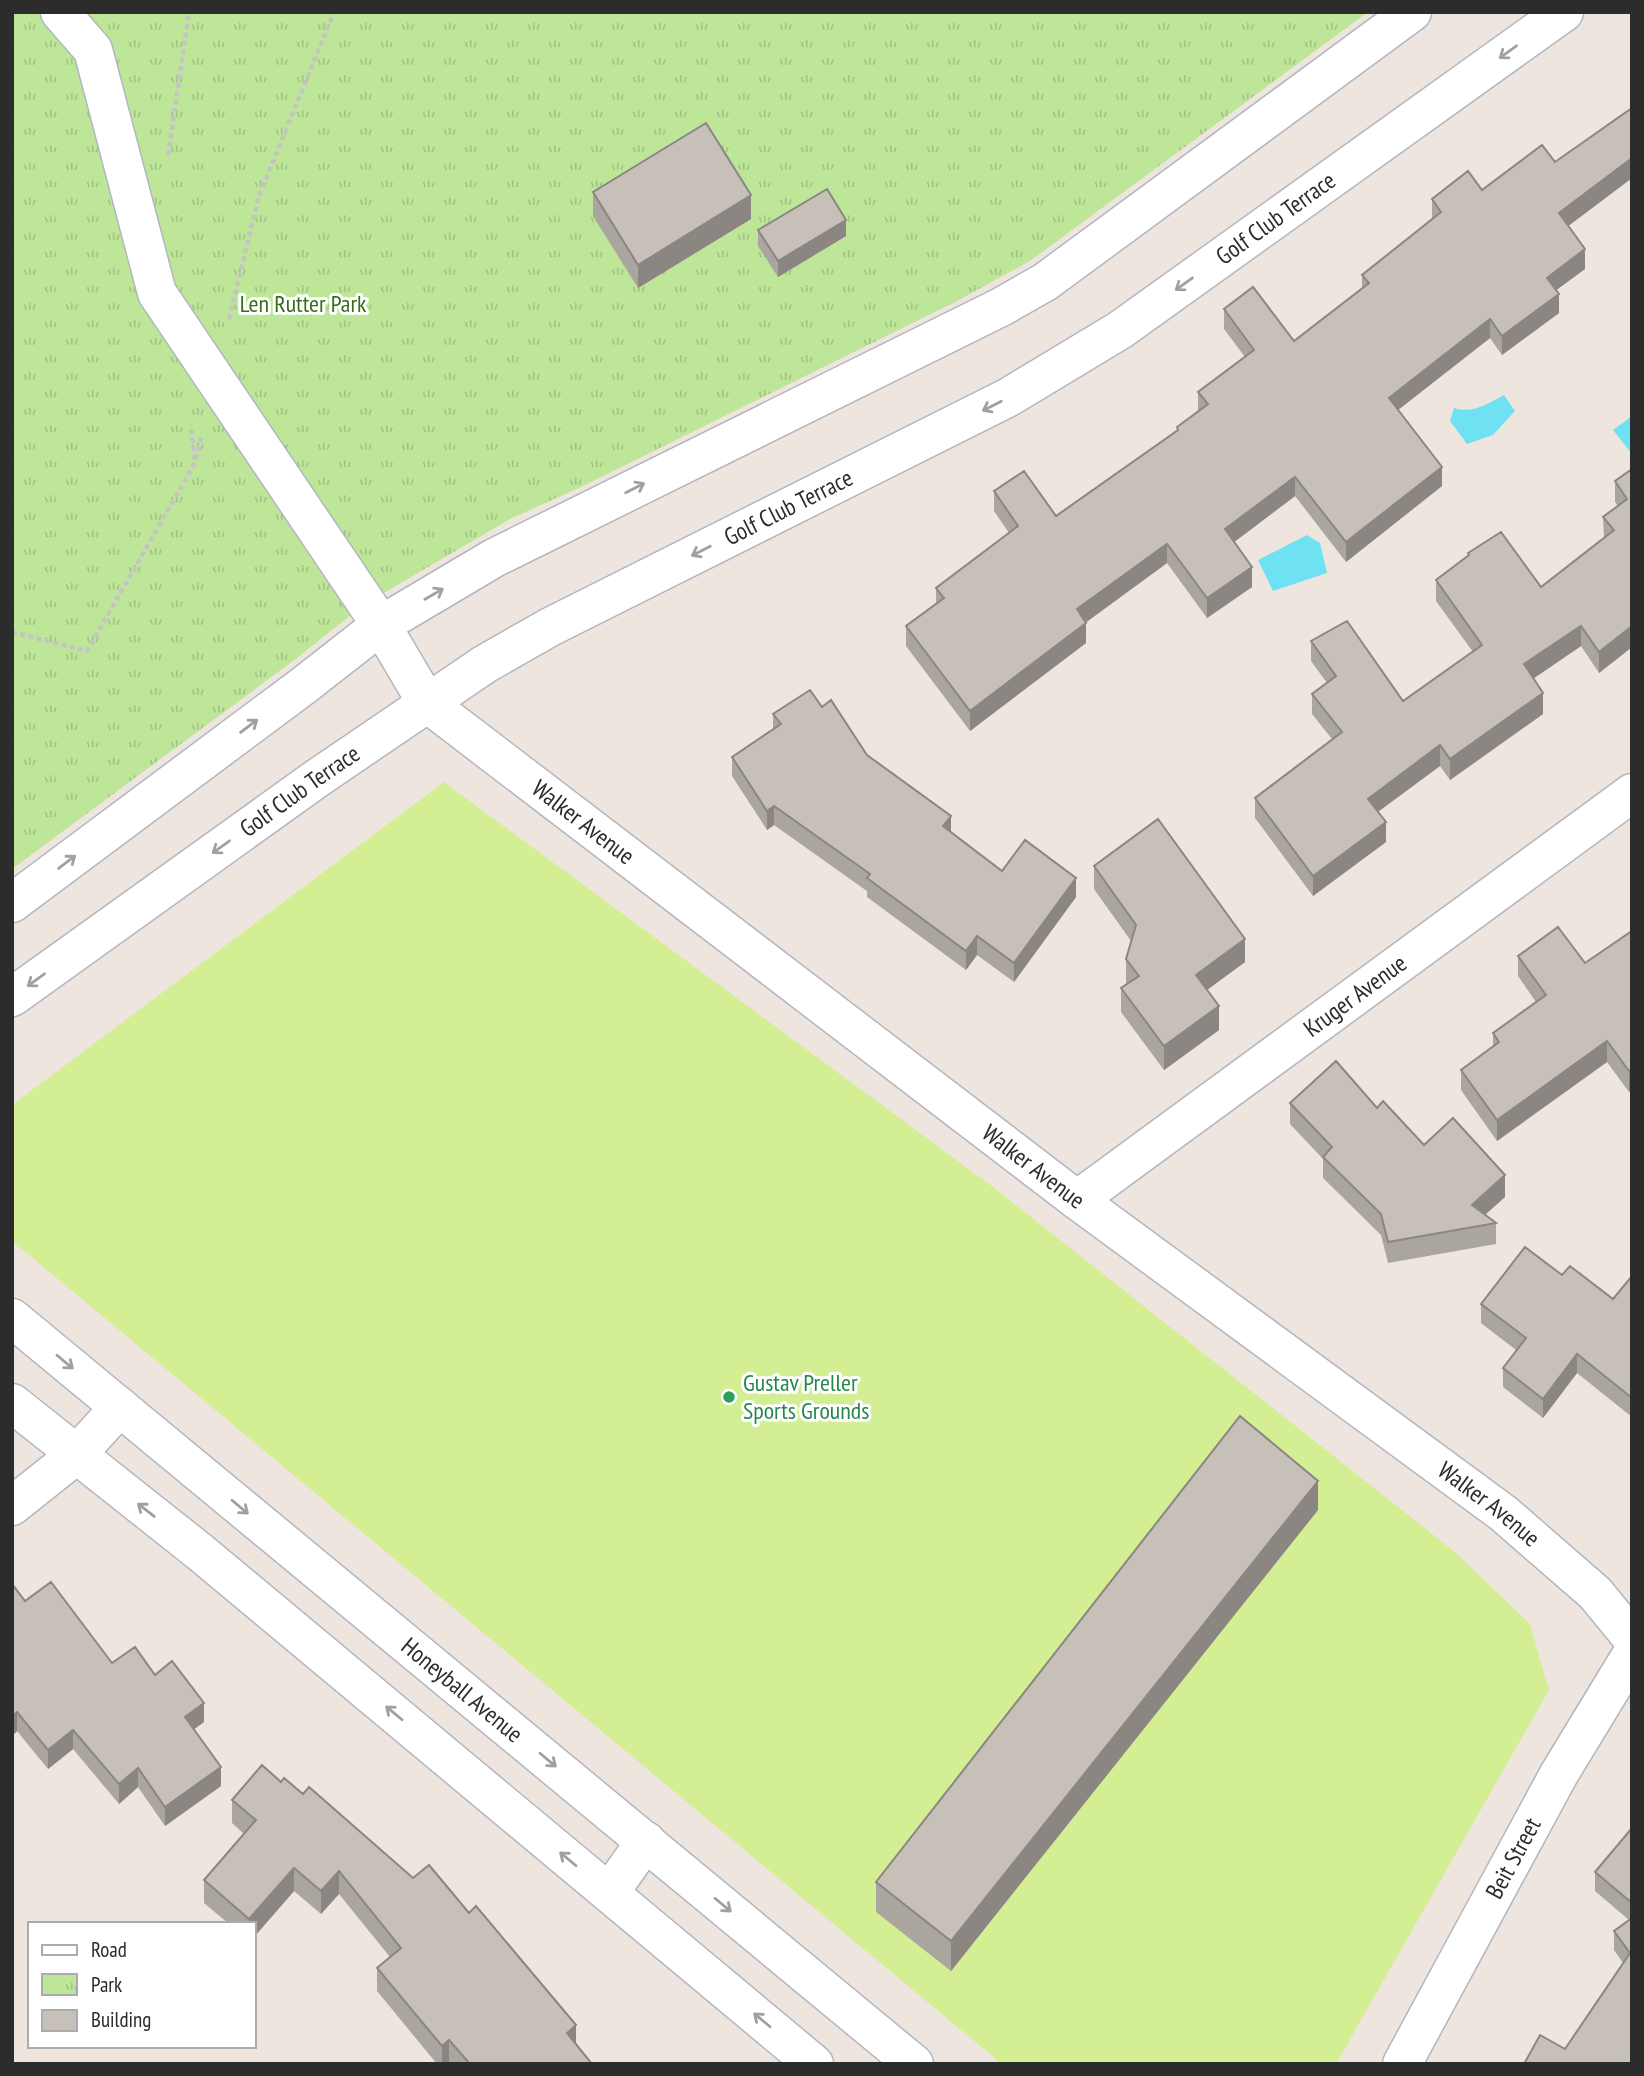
<svg xmlns="http://www.w3.org/2000/svg" width="1644" height="2076" font-family="'PT Sans Narrow',sans-serif">
<defs>
<pattern id="park-tufts" width="24" height="20" patternUnits="userSpaceOnUse" patternTransform="scale(1.75)"><rect width="24" height="20" fill="#bee699"/><path d="M3 7l-1-3M5 7V3M7 7l1-3M15 17l-1-3M17 17v-4M19 17l1-3" fill="none" stroke="#a3c584"/></pattern>
</defs>
<rect width="100%" height="100%" fill="#eee5de"/>
<path fill="url(#park-tufts)" d="M 12,12 L 1368,12 L 1030,261 L 955,302 L 581,487 L 510,519 L 365,604 L 293,661 L 12,869 Z"/>
<path fill="#d4ee94" d="M 444,782 L 993,1187 L 1455,1552 L 1530,1624 L 1549,1690 L 1336,2064 L 1002,2064 L 12,1241 L 12,1105 Z"/>
<path fill="#6ee2f3" d="M 1504,395 L 1515,411 L 1493,435 L 1467,444 L 1450,421 L 1454,408 C 1473,414 1487,404 1504,395 Z
M 1632,416 L 1632,454 L 1613,430 Z
M 1307,535 L 1320,543 L 1327,573 L 1273,591 L 1258,560 Z"/>
<g fill="none" stroke-linecap="round" stroke-linejoin="round">
<defs>
<g id="minor">
<path id="s1" d="M 60,12 L 93,50 L 157,293 L 381,625 L 427,703 L 1077,1200 L 1503,1513 L 1595,1593 L 1632,1638"/>
<path d="M 12,903 L 303,686 L 381,625 L 494,558 L 1001,307 L 1045,282 L 1412,12"/>
<path id="s2" d="M 12,997 L 316,779 L 485,664 L 550,627 L 1009,397 L 1120,330 L 1564,12"/>
<path id="s3" d="M 1077,1200 L 1632,793"/>
<path id="s4" d="M 12,1318 L 914,2064"/>
<path d="M 12,1403 L 200,1552 L 814,2064"/>
<path d="M 12,1506 L 76,1455 L 120,1407"/>
<path d="M 609,1893 L 646,1841"/>
<path id="s5" d="M 1402,2064 L 1559,1774 L 1632,1654"/>
</g>
</defs>
<use href="#minor" stroke="#b2b6c0" stroke-width="41"/>
<path stroke="#c4c4c4" stroke-width="4.5" stroke-dasharray="5 3.5" stroke-linecap="butt" d="M 168,155 L 189,12
M 229,319 L 259,196 L 334,12
M 196,459 L 201,437
M 12,632 L 87,651 L 195,463 L 191,425"/>
<use href="#minor" stroke="#fff" stroke-width="38"/>
</g>
<path fill="#aaa59f" d="M 1632,108 L 1632,178 L 1568,226 L 1585,269 L 1556,290 L 1559,313 L 1502,355 L 1490,338 L 1398,410 L 1442,486 L 1346,562 L 1295,496 L 1234,542 L 1252,587 L 1207,618 L 1167,563 L 1086,622 L 1086,643 L 970,731 L 906,646 L 906,626 L 936,605 L 936,588 L 1009,533 L 994,511 L 994,491 L 1056,516 L 1177,431 L 1177,427 L 1198,412 L 1198,392 L 1245,357 L 1224,329 L 1224,309 L 1294,341 L 1362,289 L 1362,275 L 1432,220 L 1432,199 L 1482,190 L 1555,162 Z
M 593,192 L 751,219 L 638,288 L 593,216 Z
M 758,230 L 846,236 L 778,277 L 758,246 Z
M 1632,469 L 1632,647 L 1599,673 L 1581,646 L 1534,678 L 1543,714 L 1450,780 L 1440,766 L 1378,812 L 1386,842 L 1313,896 L 1255,818 L 1255,798 L 1332,739 L 1312,714 L 1312,694 L 1327,683 L 1311,661 L 1311,641 L 1403,701 L 1473,652 L 1436,601 L 1436,580 L 1468,557 L 1468,553 L 1541,587 L 1604,538 L 1603,517 L 1618,506 L 1615,502 L 1615,481 Z
M 822,707 L 867,755 L 951,832 L 1002,871 L 1076,897 L 1014,982 L 977,955 L 966,970 L 867,897 L 867,891 L 774,825 L 767,830 L 732,776 L 732,757 L 773,729 L 773,714 Z
M 1094,866 L 1245,962 L 1207,990 L 1219,1030 L 1164,1070 L 1121,1012 L 1121,988 L 1127,984 L 1126,982 L 1126,959 L 1131,941 L 1094,889 Z
M 1632,931 L 1632,1089 L 1629,1092 L 1607,1062 L 1497,1141 L 1461,1090 L 1461,1070 L 1493,1047 L 1493,1033 L 1536,1002 L 1518,976 L 1518,956 L 1585,963 Z
M 1290,1103 L 1377,1108 L 1424,1145 L 1505,1197 L 1485,1215 L 1496,1223 L 1496,1244 L 1388,1263 L 1381,1235 L 1323,1178 L 1323,1159 L 1290,1124 Z
M 1562,1275 L 1613,1299 L 1632,1276 L 1632,1417 L 1577,1373 L 1543,1418 L 1503,1387 L 1503,1368 L 1516,1350 L 1481,1323 L 1481,1304 Z
M 1318,1510 L 951,1971 L 876,1912 L 876,1882 Z
M 12,1584 L 25,1601 L 112,1663 L 155,1675 L 204,1722 L 194,1729 L 221,1786 L 165,1826 L 138,1787 L 119,1804 L 73,1749 L 48,1769 L 17,1731 L 12,1736 Z
M 262,1765 L 576,2045 L 592,2064 L 437,2064 L 377,1991 L 377,1968 L 390,1957 L 339,1894 L 321,1914 L 294,1891 L 254,1937 L 254,1924 L 229,1924 L 204,1903 L 204,1880 L 244,1834 L 232,1823 L 232,1800 Z
M 1632,1828 L 1632,2064 L 1623,1963 L 1614,1950 L 1614,1931 L 1629,1920 L 1595,1891 L 1595,1872 Z"/>
<path fill="#8b8682" d="M 1632,158 L 1632,178 L 1559,233 L 1559,213 Z
M 751,195 L 751,219 L 638,288 L 638,265 Z
M 846,220 L 846,236 L 778,277 L 778,261 Z
M 1585,249 L 1585,269 L 1547,297 L 1547,278 Z
M 1559,294 L 1559,313 L 1502,355 L 1502,336 Z
M 1490,319 L 1490,338 L 1389,417 L 1389,398 Z
M 1442,467 L 1442,486 L 1346,562 L 1346,542 Z
M 1295,477 L 1295,496 L 1225,549 L 1225,529 Z
M 1167,544 L 1167,563 L 1077,629 L 1077,609 Z
M 1252,567 L 1252,587 L 1207,618 L 1207,598 Z
M 1086,623 L 1086,643 L 970,731 L 970,711 Z
M 1581,626 L 1581,646 L 1524,685 L 1524,664 Z
M 1632,626 L 1632,647 L 1599,673 L 1599,652 Z
M 1543,693 L 1543,714 L 1450,780 L 1450,759 Z
M 1440,745 L 1440,766 L 1368,819 L 1368,799 Z
M 774,806 L 774,825 L 767,830 L 767,811 Z
M 951,816 L 951,835 L 943,826 Z
M 1386,822 L 1386,842 L 1313,896 L 1313,876 Z
M 1076,878 L 1076,897 L 1014,982 L 1014,963 Z
M 977,936 L 977,955 L 966,970 L 966,951 Z
M 1245,939 L 1245,962 L 1196,998 L 1196,975 Z
M 1219,1006 L 1219,1030 L 1164,1070 L 1164,1046 Z
M 1607,1041 L 1607,1062 L 1497,1141 L 1497,1120 Z
M 1632,1069 L 1632,1089 L 1629,1092 L 1629,1071 Z
M 1505,1175 L 1505,1197 L 1472,1226 L 1472,1205 Z
M 1577,1354 L 1577,1373 L 1543,1418 L 1543,1399 Z
M 1318,1481 L 1318,1510 L 951,1971 L 951,1941 Z
M 204,1703 L 204,1722 L 185,1736 L 185,1717 Z
M 17,1712 L 17,1731 L 12,1736 L 12,1717 Z
M 73,1730 L 73,1749 L 48,1769 L 48,1750 Z
M 221,1767 L 221,1786 L 165,1826 L 165,1807 Z
M 138,1768 L 138,1787 L 119,1804 L 119,1784 Z
M 294,1868 L 294,1891 L 254,1937 L 254,1924 L 249,1924 L 249,1919 Z
M 339,1871 L 339,1894 L 321,1914 L 321,1891 Z
M 576,2025 L 576,2047 L 567,2033 Z
M 449,2040 L 449,2063 L 442,2064 L 442,2046 Z"/>
<path fill="#c6c0b9" stroke="#8b8682" stroke-width="2" d="M 1632,108 L 1632,158 L 1559,213 L 1585,249 L 1547,278 L 1559,294 L 1502,336 L 1490,319 L 1389,398 L 1442,467 L 1346,542 L 1295,477 L 1225,529 L 1252,567 L 1207,598 L 1167,544 L 1077,609 L 1086,623 L 970,711 L 906,626 L 944,598 L 936,588 L 1018,526 L 994,491 L 1024,471 L 1056,516 L 1178,430 L 1177,427 L 1208,404 L 1198,392 L 1254,350 L 1224,309 L 1253,287 L 1294,341 L 1369,283 L 1362,275 L 1441,212 L 1432,199 L 1468,171 L 1482,190 L 1542,145 L 1555,162 Z
M 706,123 L 751,195 L 638,265 L 593,192 Z
M 827,189 L 846,220 L 778,261 L 758,230 Z
M 1632,469 L 1632,626 L 1599,652 L 1581,626 L 1524,664 L 1543,693 L 1450,759 L 1440,745 L 1368,799 L 1386,822 L 1313,876 L 1255,798 L 1342,732 L 1312,694 L 1336,676 L 1311,641 L 1347,621 L 1403,701 L 1482,645 L 1436,580 L 1469,555 L 1468,553 L 1501,532 L 1541,587 L 1614,530 L 1603,517 L 1627,499 L 1615,481 Z
M 810,690 L 822,707 L 831,700 L 867,755 L 951,816 L 943,826 L 1002,871 L 1025,840 L 1076,878 L 1014,963 L 977,936 L 966,951 L 867,878 L 870,874 L 774,806 L 767,811 L 732,757 L 781,724 L 773,714 Z
M 1158,819 L 1245,939 L 1196,975 L 1219,1006 L 1164,1046 L 1121,988 L 1139,976 L 1126,959 L 1136,925 L 1094,866 Z
M 1558,927 L 1585,963 L 1632,931 L 1632,1069 L 1629,1071 L 1607,1041 L 1497,1120 L 1461,1070 L 1499,1042 L 1493,1033 L 1546,995 L 1518,956 Z
M 1336,1061 L 1377,1108 L 1383,1101 L 1424,1145 L 1453,1118 L 1505,1175 L 1472,1205 L 1496,1223 L 1388,1242 L 1381,1214 L 1323,1157 L 1332,1147 L 1290,1103 Z
M 1525,1247 L 1562,1275 L 1570,1266 L 1613,1299 L 1632,1276 L 1632,1398 L 1577,1354 L 1543,1399 L 1503,1368 L 1526,1338 L 1481,1304 Z
M 1240,1416 L 1318,1481 L 951,1941 L 876,1882 Z
M 51,1582 L 112,1663 L 135,1647 L 155,1675 L 172,1661 L 204,1703 L 185,1717 L 221,1767 L 165,1807 L 138,1768 L 119,1784 L 73,1730 L 48,1750 L 17,1712 L 12,1717 L 12,1584 L 25,1601 Z
M 262,1765 L 281,1782 L 284,1778 L 303,1794 L 309,1787 L 413,1878 L 429,1865 L 469,1913 L 476,1906 L 576,2025 L 567,2033 L 592,2064 L 470,2064 L 449,2040 L 442,2046 L 377,1968 L 401,1948 L 339,1871 L 321,1891 L 294,1868 L 249,1919 L 204,1880 L 256,1820 L 232,1800 Z
M 1632,1828 L 1632,1903 L 1595,1872 Z
M 1632,1918 L 1632,2064 L 1524,2064 L 1540,2035 L 1565,2049 L 1630,1953 L 1614,1931 Z"/>
<defs><path id="oneway-shaft" d="M-6 0H5M1.5-3L5.5 0L1.5 3" fill="none" stroke-width="1.6" stroke-linecap="round" stroke-linejoin="round" transform="scale(1.75)"/></defs>
<g stroke="#a0a0a0">
<use href="#oneway-shaft" transform="translate(1508 52) rotate(144)"/>
<use href="#oneway-shaft" transform="translate(1184 284) rotate(144)"/>
<use href="#oneway-shaft" transform="translate(992 406) rotate(153)"/>
<use href="#oneway-shaft" transform="translate(635 488) rotate(-27)"/>
<use href="#oneway-shaft" transform="translate(701 551) rotate(153)"/>
<use href="#oneway-shaft" transform="translate(434 594) rotate(-30)"/>
<use href="#oneway-shaft" transform="translate(249 726) rotate(-37)"/>
<use href="#oneway-shaft" transform="translate(221 847) rotate(144)"/>
<use href="#oneway-shaft" transform="translate(67 862) rotate(-37)"/>
<use href="#oneway-shaft" transform="translate(36 980) rotate(144)"/>
<use href="#oneway-shaft" transform="translate(65 1362) rotate(40)"/>
<use href="#oneway-shaft" transform="translate(240 1507) rotate(40)"/>
<use href="#oneway-shaft" transform="translate(146 1510) rotate(-142)"/>
<use href="#oneway-shaft" transform="translate(394 1713) rotate(-140)"/>
<use href="#oneway-shaft" transform="translate(548 1760) rotate(40)"/>
<use href="#oneway-shaft" transform="translate(568 1859) rotate(-140)"/>
<use href="#oneway-shaft" transform="translate(723 1905) rotate(40)"/>
<use href="#oneway-shaft" transform="translate(762 2020) rotate(-140)"/>
</g>
<circle fill="#2e9e5b" stroke="#fff" stroke-width="2.5" cx="729" cy="1397" r="7"/>
<g text-anchor="middle" stroke-width="6" stroke-linejoin="round" paint-order="stroke">
<g font-size="24" fill="#2c2c2c" stroke="#fff">
<text dy="8" stroke="none"><textPath href="#s2" startOffset="1488">Golf Club Terrace</textPath></text>
<text dy="8" stroke="none"><textPath href="#s2" startOffset="920">Golf Club Terrace</textPath></text>
<text dy="8" stroke="none"><textPath href="#s2" startOffset="354">Golf Club Terrace</textPath></text>
<text dy="8" stroke="none"><textPath href="#s1" startOffset="989">Walker Avenue</textPath></text>
<text dy="8" stroke="none"><textPath href="#s3" startOffset="345">Kruger Avenue</textPath></text>
<text dy="8" stroke="none"><textPath href="#s1" startOffset="1556">Walker Avenue</textPath></text>
<text dy="8" stroke="none"><textPath href="#s1" startOffset="2123">Walker Avenue</textPath></text>
<text dy="8" stroke="none"><textPath href="#s4" startOffset="584">Honeyball Avenue</textPath></text>
<text dy="8" stroke="none"><textPath href="#s5" startOffset="234">Beit Street</textPath></text>
</g>
<g font-size="24" fill="#356d18" stroke="#fff">
<text x="303" y="312">Len Rutter Park</text>
</g>
<g font-size="24" fill="#27864d" stroke="#fff" text-anchor="start">
<text x="743" y="1391">Gustav Preller<tspan x="743" dy="28">Sports Grounds</tspan></text>
</g>
</g>
<rect width="1644" height="2076" fill="none" stroke="#2c2c2c" stroke-width="28"/>
<rect x="28" y="1922" width="228" height="126" fill="#ffffff" stroke="#ababab" stroke-width="2"/>
<rect x="42" y="1945" width="35" height="10" fill="#ffffff" stroke="#ababab" stroke-width="2"/>
<text x="91" y="1957" font-size="21" fill="#2c2c2c">Road</text>
<rect x="42" y="1974" width="35" height="21" fill="url(#park-tufts)" stroke="#ababab" stroke-width="2"/>
<text x="91" y="1992" font-size="21" fill="#2c2c2c">Park</text>
<rect x="42" y="2010" width="35" height="21" fill="#c6c0b9" stroke="#ababab" stroke-width="2"/>
<text x="91" y="2027" font-size="21" fill="#2c2c2c">Building</text>
</svg>
